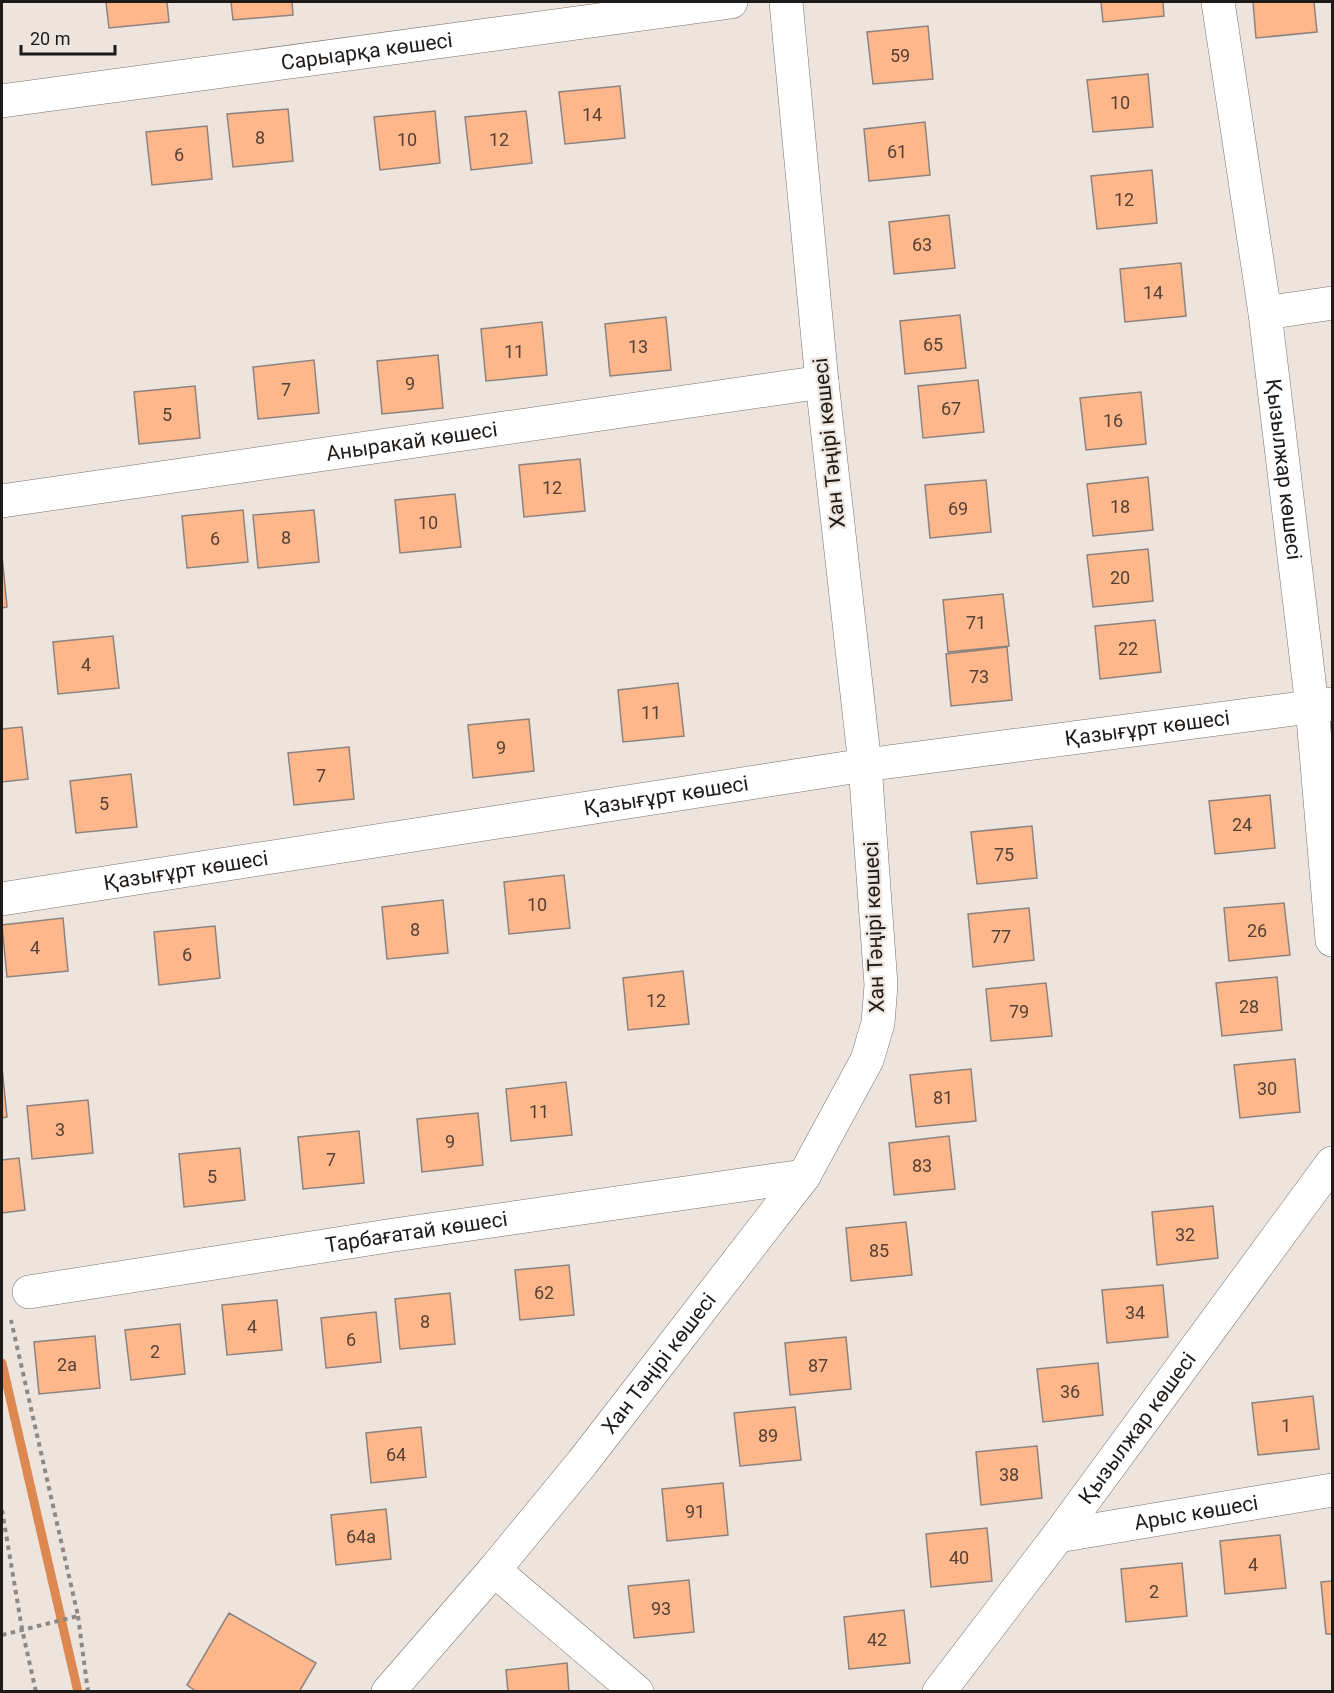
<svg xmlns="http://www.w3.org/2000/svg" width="1334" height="1693" font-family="Roboto,sans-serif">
<rect width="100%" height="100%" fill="#ede4de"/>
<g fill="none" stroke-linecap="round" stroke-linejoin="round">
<path stroke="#dd8850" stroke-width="9" d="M 2,1363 L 78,1692"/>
</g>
<path fill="#feb68b" stroke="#8c837f" stroke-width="1.5" d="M 106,2 L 167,2 L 169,22 L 109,28 Z
M 231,2 L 292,2 L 293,15 L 233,20 Z
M 1101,2 L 1163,2 L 1164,16 L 1103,22 Z
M 1253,2 L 1314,2 L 1317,32 L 1256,38 Z
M 928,26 L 933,79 L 873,84 L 867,32 Z
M 1148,74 L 1153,127 L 1093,132 L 1087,80 Z
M 620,86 L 625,138 L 565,144 L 559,92 Z
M 288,109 L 293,161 L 233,167 L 227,114 Z
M 435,111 L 440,163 L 380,170 L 374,117 Z
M 526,111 L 532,163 L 471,170 L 465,117 Z
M 925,122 L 930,175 L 869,181 L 864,129 Z
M 207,126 L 212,179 L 152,185 L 146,132 Z
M 1152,170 L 1157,223 L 1097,229 L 1091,176 Z
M 949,215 L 955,268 L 894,274 L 889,222 Z
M 1181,263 L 1186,316 L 1125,322 L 1120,269 Z
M 960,315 L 966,368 L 905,374 L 900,321 Z
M 666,317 L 671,370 L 610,376 L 605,324 Z
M 542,322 L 547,375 L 486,381 L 481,329 Z
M 438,355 L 443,408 L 382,414 L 377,361 Z
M 314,360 L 319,413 L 258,419 L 253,367 Z
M 978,380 L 984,432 L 923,438 L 918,386 Z
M 195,386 L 200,438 L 139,444 L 134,392 Z
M 1141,392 L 1146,444 L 1086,450 L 1080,398 Z
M 580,459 L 585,511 L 524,517 L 519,465 Z
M 1148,477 L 1153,530 L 1093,536 L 1087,484 Z
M 986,480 L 991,532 L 930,538 L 925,485 Z
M 455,494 L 461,547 L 400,553 L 395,500 Z
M 243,510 L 248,562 L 187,568 L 182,516 Z
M 314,510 L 319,562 L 258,568 L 253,515 Z
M 1148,549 L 1153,601 L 1093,607 L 1087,555 Z
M 2,555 L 7,607 L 2,608 Z
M 1003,594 L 1009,646 L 948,652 L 943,600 Z
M 1155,620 L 1161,672 L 1100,679 L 1095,626 Z
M 113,636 L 119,688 L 58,694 L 53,642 Z
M 1007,647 L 1012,700 L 951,706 L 946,654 Z
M 678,683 L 684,736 L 623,742 L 618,690 Z
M 529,719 L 534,771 L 473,778 L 468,725 Z
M 22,727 L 28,779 L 2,782 L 2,729 Z
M 349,747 L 354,799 L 294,805 L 288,753 Z
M 131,774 L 137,827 L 76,833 L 70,781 Z
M 1270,795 L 1275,848 L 1215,854 L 1209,801 Z
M 1032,826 L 1037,878 L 977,884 L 971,832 Z
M 564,875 L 570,928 L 509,934 L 504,882 Z
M 443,900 L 448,953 L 387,959 L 382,907 Z
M 1284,903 L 1290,955 L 1229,961 L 1224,908 Z
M 1029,908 L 1034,960 L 973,967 L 968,914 Z
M 63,918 L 68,971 L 7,977 L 2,925 Z
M 215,926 L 220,978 L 159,985 L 154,932 Z
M 683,971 L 689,1024 L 628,1030 L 623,978 Z
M 1277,977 L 1282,1030 L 1222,1036 L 1216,983 Z
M 1046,983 L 1052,1036 L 991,1041 L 986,989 Z
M 1295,1059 L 1300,1112 L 1240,1118 L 1234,1065 Z
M 2,1067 L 7,1117 L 2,1118 Z
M 971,1069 L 976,1121 L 916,1127 L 910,1075 Z
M 566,1082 L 572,1135 L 511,1141 L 506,1089 Z
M 88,1100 L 93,1153 L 32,1159 L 27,1106 Z
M 478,1113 L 483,1165 L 422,1172 L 417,1119 Z
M 359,1131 L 364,1183 L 303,1189 L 298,1137 Z
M 949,1136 L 955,1189 L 894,1195 L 889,1143 Z
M 240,1148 L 245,1200 L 184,1207 L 179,1154 Z
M 19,1158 L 25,1210 L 2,1213 L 2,1160 Z
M 1213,1206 L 1218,1258 L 1157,1265 L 1152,1212 Z
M 906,1222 L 912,1275 L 851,1281 L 846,1228 Z
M 569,1265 L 574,1315 L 520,1320 L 515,1270 Z
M 1163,1285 L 1168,1337 L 1107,1343 L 1102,1290 Z
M 450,1293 L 455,1344 L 400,1349 L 395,1299 Z
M 277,1300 L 282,1350 L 227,1355 L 222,1305 Z
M 376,1312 L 381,1362 L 326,1368 L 321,1318 Z
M 180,1324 L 185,1374 L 131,1380 L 125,1330 Z
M 95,1336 L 100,1388 L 39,1394 L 34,1342 Z
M 846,1337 L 851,1389 L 790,1395 L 785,1343 Z
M 1098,1363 L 1103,1415 L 1043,1422 L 1037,1369 Z
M 1313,1396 L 1319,1449 L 1258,1455 L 1252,1403 Z
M 795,1407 L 801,1460 L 740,1466 L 734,1413 Z
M 421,1427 L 426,1477 L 371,1483 L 366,1433 Z
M 1037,1446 L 1042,1498 L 981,1505 L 976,1452 Z
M 723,1483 L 728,1535 L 667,1541 L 662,1489 Z
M 386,1509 L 391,1559 L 336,1565 L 331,1515 Z
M 987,1528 L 992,1581 L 931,1587 L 926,1534 Z
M 1280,1535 L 1286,1588 L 1225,1594 L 1220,1541 Z
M 1182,1563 L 1187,1616 L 1126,1622 L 1121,1569 Z
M 689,1580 L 694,1632 L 634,1638 L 628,1586 Z
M 1332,1581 L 1332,1634 L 1326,1634 L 1321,1582 Z
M 904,1610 L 910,1663 L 849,1669 L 844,1617 Z
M 229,1613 L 316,1663 L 299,1692 L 197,1692 L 187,1685 Z
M 567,1663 L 569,1692 L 508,1692 L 506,1670 Z"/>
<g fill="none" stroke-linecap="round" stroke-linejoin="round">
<defs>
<g id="minor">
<path id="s1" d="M 1218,2 L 1265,313 L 1312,706 L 1332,940"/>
<path id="s2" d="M 2,101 L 731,2"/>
<path d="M 1265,313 L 1332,303"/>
<path id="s3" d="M 2,501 L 822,382"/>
<path id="s4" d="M 2,899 L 865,765 L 1332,704"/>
<path id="s5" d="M 29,1292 L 394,1235 L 804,1176"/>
<path id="s6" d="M 1058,1536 L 1332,1490"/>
<path d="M 494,1570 L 637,1692"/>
<path id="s7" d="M 388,1692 L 494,1570 L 582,1463 L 804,1176 L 867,1060 L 878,1023 L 881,985 L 865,765 L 822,382 L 786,2"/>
<path id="s8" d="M 939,1692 L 1058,1536 L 1332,1163"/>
</g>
</defs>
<use href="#minor" stroke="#7a716d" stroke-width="34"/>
<path stroke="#8e8884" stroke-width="4" stroke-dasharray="4.5 4.5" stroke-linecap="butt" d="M 2,1510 L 22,1629 L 36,1692
M 78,1616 L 88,1692
M 2,1635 L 78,1616 L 11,1320"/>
<use href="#minor" stroke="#fff" stroke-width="33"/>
</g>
<g text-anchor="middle" stroke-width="4.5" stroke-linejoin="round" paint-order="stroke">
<g font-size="18" fill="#564135">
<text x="900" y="62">59</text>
<text x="1120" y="109">10</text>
<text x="592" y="121">14</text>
<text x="260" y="144">8</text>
<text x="407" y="146">10</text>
<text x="499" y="146">12</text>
<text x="897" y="158">61</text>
<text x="179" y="161">6</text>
<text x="1124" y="206">12</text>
<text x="922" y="251">63</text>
<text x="1153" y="299">14</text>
<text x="933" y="351">65</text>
<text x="638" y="353">13</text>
<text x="514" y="358">11</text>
<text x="410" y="390">9</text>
<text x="286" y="396">7</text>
<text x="951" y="415">67</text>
<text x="167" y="421">5</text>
<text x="1113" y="427">16</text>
<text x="552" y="494">12</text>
<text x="1120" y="513">18</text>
<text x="958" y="515">69</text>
<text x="428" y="529">10</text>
<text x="286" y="544">8</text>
<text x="215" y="545">6</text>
<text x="1120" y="584">20</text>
<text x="976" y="629">71</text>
<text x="1128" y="655">22</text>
<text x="86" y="671">4</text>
<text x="979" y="683">73</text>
<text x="651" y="719">11</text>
<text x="501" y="754">9</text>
<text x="321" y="782">7</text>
<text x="104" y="810">5</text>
<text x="1242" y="831">24</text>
<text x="1004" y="861">75</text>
<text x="537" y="911">10</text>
<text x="415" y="936">8</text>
<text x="1257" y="937">26</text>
<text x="1001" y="943">77</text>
<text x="35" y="954">4</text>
<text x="187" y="961">6</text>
<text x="656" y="1007">12</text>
<text x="1249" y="1013">28</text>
<text x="1019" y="1018">79</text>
<text x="1267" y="1095">30</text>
<text x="943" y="1104">81</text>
<text x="539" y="1118">11</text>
<text x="60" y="1136">3</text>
<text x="450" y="1148">9</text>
<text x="331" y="1166">7</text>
<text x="922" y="1172">83</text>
<text x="212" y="1183">5</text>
<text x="1185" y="1241">32</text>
<text x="879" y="1257">85</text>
<text x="544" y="1299">62</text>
<text x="1135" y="1319">34</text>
<text x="425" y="1328">8</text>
<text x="252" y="1333">4</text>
<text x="351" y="1346">6</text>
<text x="155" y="1358">2</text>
<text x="67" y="1371">2а</text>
<text x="818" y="1372">87</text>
<text x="1070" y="1398">36</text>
<text x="1286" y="1432">1</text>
<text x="768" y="1442">89</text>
<text x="396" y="1461">64</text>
<text x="1009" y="1481">38</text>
<text x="695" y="1518">91</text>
<text x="361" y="1543">64а</text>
<text x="959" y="1564">40</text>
<text x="1253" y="1571">4</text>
<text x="1154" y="1598">2</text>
<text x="661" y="1615">93</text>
<text x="877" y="1646">42</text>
</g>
<g font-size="21" fill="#1e1a18" stroke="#ede4de">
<text dy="7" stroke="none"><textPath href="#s2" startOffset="368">Сарыарқа көшесі</textPath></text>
<text dy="7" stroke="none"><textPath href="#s3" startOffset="414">Аныракай көшесі</textPath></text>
<text transform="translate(829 443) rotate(-96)" y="7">Хан Тәңірі көшесі</text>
<text dy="7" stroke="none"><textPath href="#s1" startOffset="472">Қызылжар көшесі</textPath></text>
<text dy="7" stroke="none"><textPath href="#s4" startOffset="1158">Қазығұрт көшесі</textPath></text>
<text dy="7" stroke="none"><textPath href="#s4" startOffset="672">Қазығұрт көшесі</textPath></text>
<text dy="7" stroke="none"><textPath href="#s4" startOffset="186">Қазығұрт көшесі</textPath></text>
<text transform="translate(874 927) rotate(-92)" y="7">Хан Тәңірі көшесі</text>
<text dy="7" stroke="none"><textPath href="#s5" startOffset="392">Тарбағатай көшесі</textPath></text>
<text dy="7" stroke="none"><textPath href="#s7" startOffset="426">Хан Тәңірі көшесі</textPath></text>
<text dy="7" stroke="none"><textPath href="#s8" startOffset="330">Қызылжар көшесі</textPath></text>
<text dy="7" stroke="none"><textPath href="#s6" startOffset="140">Арыс көшесі</textPath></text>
</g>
</g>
<rect width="1334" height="1693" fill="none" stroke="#1e1a18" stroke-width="6"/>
<path d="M21 45v9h94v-9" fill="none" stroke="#1e1a18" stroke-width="3"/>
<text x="30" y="45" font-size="18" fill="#1e1a18" stroke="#ede4de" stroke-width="4.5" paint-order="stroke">20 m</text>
</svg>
